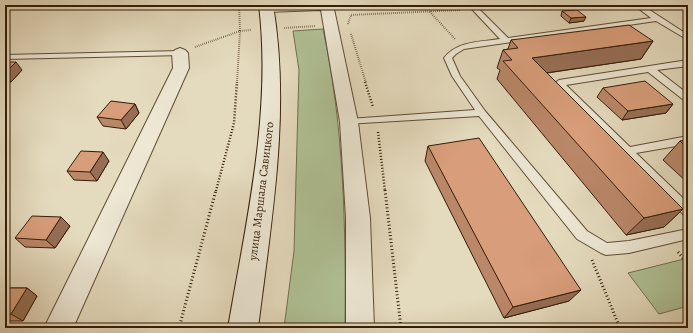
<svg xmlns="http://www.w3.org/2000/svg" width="693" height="333" font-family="Alegreya,serif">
<rect width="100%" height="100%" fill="#e4dabd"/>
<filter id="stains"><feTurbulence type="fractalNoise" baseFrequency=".005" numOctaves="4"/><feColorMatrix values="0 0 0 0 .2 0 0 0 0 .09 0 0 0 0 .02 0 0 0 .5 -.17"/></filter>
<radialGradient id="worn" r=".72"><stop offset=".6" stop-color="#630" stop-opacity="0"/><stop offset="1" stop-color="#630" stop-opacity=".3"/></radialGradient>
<path fill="#afc195" stroke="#716f4e" d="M 323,29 C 344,126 346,228 345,328 L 284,328 L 294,251 L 299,70 L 293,31 Z
M 688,258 L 688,306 L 659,314 L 628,273 Z"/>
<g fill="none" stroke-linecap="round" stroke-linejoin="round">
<defs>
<path id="lane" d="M 468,5 L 475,5 L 508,38 L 651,18 L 634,5 L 642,5 L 688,35 L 688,40 L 656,21 L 464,49 L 456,54 L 452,58 L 460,76 L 485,111 L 587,231 L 607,243 L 629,241 L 688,229 L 688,239 L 629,253 L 606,255 L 601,253 L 577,239 L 479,116 L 346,124 L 344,122 L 346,120 L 349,119 L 475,110 L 452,76 L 444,58 C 457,41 480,42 500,39 Z
M 180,51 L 184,53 L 183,55 L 5,59 L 5,55 Z
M 688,60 L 688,66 L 657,70 L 688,94 L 688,102 L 685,101 L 648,72 L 566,85 L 630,147 L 688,136 L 688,144 L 636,153 L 688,203 L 688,216 L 684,215 L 555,83 L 559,80 Z"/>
<path id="street" d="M 261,5 L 345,5 L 343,8 L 334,9 L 358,122 L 370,218 L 374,328 L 346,328 L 346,218 L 340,122 L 321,10 L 266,12 L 261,11 L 259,8 Z
M 180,48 L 185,50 L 188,53 L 189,68 L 73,328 L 44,328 L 173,68 L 172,53 L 175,50 Z"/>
<path id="secondary" d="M 259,5 L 273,5 C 291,112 271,222 258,328 L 228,328 C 246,222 272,113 259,5 Z"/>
</defs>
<use href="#lane" stroke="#5f4c34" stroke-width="2"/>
<use href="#street" stroke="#5f4c34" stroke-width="2"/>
<use href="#secondary" stroke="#331d06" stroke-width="2"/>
<path stroke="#331d06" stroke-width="2" stroke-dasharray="0.5 1.5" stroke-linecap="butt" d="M 492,9 L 554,5
M 430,12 L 455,39
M 348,24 L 351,15 L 461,10
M 284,28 L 315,26
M 351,34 L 366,83
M 195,47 L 240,31 L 239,5
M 237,83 L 240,31 L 251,30"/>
<path stroke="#331d06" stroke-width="2.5" stroke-dasharray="1 2" stroke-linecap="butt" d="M 365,82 L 373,107
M 378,132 L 385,191
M 216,191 L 234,123 L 237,82"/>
<path stroke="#331d06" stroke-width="3" stroke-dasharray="1 2.5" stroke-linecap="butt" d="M 385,190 L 401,328
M 678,252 L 688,264
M 592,260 L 620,328
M 179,328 L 216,190"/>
<use href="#lane" fill="#ede7d4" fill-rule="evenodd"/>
<use href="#street" fill="#ede7d4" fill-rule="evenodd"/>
<use href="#secondary" fill="#ede7d4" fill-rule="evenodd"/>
</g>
<path fill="#ba8769" stroke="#331d06" d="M 562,11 L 584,21 L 569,23 L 561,16 Z
M 511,40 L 653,41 L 641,59 L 547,73 L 683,209 L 664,227 L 626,235 L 497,79 L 500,70 L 497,68 L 503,50 L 508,49 Z
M 5,62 L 22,70 L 11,82 L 5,83 Z
M 603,88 L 673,104 L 666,113 L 622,120 L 597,97 Z
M 135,104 L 139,113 L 126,129 L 103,126 L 97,117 Z
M 688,140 L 688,183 L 663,160 L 680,141 Z
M 428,146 L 569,301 L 504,318 L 425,161 Z
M 109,161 L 97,181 L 74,180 L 67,171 Z
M 61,217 L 70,226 L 55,248 L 25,247 L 15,238 Z
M 5,288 L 27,288 L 37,296 L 23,321 L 5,321 Z"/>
<path fill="#976e55" stroke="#331d06" d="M 586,17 L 584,21 L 569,23 L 571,18 Z
M 653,41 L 641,59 L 525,76 L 532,58 Z
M 16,62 L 22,70 L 11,82 L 5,75 L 5,73 Z
M 135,104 L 139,113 L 126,129 L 121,120 Z
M 673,104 L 666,113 L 622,120 L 628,111 Z
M 103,152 L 109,161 L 97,181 L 90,172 Z
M 683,209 L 664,227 L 626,235 L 644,218 Z
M 61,217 L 70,226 L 55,248 L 46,240 Z
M 27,288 L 37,296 L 23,321 L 11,314 Z
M 581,290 L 569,301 L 504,318 L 513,307 Z"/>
<path fill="#d89d7a" stroke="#331d06" d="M 577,10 L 586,17 L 571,18 L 562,11 Z
M 629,25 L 653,41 L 532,58 L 683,209 L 644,218 L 503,61 L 512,60 L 503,50 L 518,48 L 511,40 Z
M 5,62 L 16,62 L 5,73 Z
M 645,81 L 673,104 L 628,111 L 603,88 Z
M 111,101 L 135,104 L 121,120 L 97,117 Z
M 479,138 L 581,290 L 513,307 L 428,146 Z
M 688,140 L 688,149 L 680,141 Z
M 81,151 L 103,152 L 90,172 L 67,171 Z
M 32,216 L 61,217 L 46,240 L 15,238 Z
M 5,288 L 27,288 L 11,314 L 5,314 Z"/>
<g text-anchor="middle" stroke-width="3" stroke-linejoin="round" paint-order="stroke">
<g font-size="12" fill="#331d06" stroke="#ede7d4">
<text transform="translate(261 191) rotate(-83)" y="4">улица Маршала Савицкого</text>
</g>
</g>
<rect width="693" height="333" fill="none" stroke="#e4dabd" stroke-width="20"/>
<rect x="6" y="6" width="681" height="321" fill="none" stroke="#331d06" stroke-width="2"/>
<rect x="10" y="10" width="673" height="313" fill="none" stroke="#331d06"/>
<rect width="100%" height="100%" filter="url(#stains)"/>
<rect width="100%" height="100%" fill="url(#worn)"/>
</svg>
